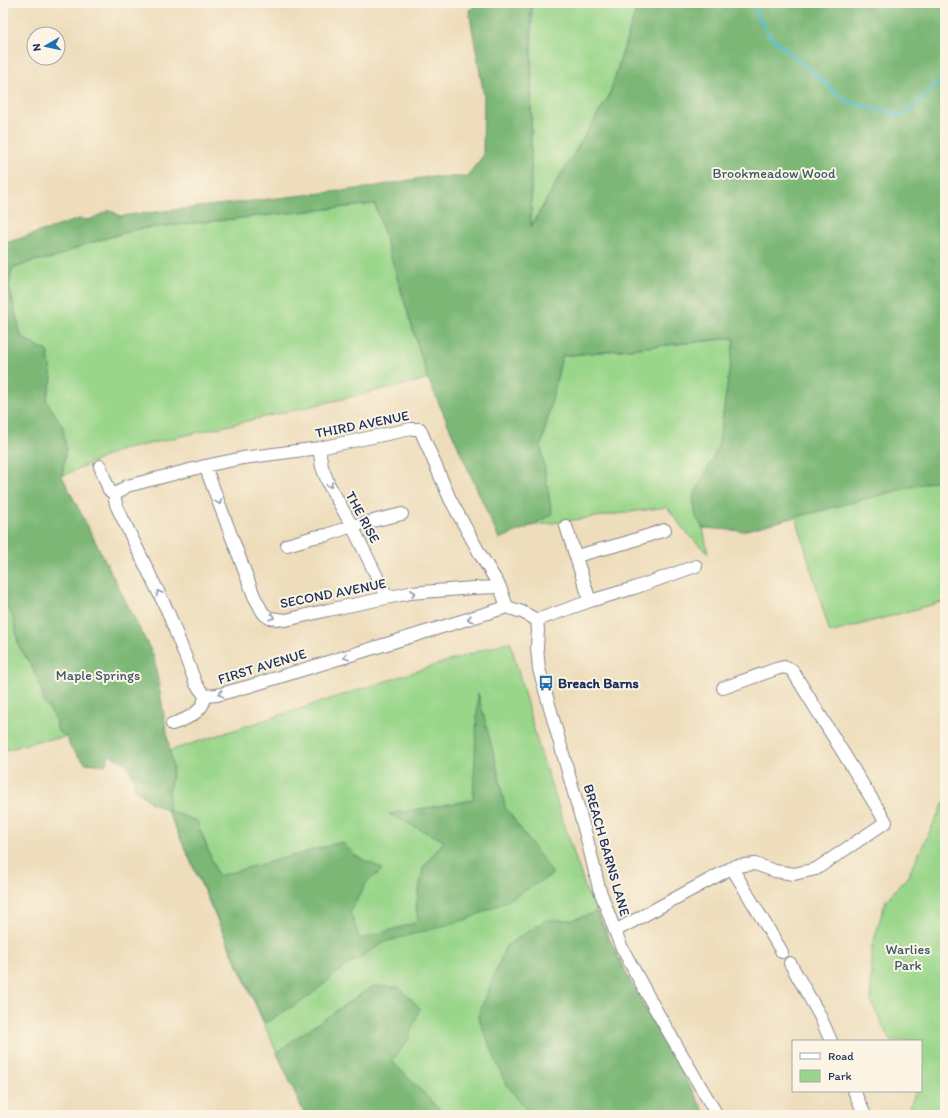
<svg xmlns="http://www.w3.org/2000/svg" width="948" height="1118" font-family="Itim,sans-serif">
<rect width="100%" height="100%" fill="#fcf5e5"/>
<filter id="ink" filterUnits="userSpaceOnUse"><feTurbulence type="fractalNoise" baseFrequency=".025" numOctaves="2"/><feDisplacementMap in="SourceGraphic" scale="8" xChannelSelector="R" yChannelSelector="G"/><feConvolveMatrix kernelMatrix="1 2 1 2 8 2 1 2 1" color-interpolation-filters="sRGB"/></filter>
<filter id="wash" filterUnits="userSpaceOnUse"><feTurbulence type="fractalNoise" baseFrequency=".012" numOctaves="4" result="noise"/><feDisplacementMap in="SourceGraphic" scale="16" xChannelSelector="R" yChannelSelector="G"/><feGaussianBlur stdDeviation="0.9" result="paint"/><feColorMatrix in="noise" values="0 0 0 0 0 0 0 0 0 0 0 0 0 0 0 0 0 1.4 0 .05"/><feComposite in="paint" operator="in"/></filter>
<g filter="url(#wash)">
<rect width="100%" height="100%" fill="#edb"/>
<path fill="#9ad68a" stroke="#5a8274" d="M 532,3 L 638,3 L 609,96 L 531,226 Z
M 375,204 L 428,379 L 118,451 L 62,476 L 66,448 L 46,400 L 52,379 L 47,350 L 38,347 L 21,336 L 9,286 L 12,269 L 33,261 L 54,258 L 83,245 L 138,229 Z
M 735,338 L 718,448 L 693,497 L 696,517 L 703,528 L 708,554 L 684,530 L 667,507 L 531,526 L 551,514 L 541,447 L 562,356 Z
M 945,478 L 945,601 L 830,633 L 796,517 Z
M 3,599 L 13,617 L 19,646 L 31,665 L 40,684 L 44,704 L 53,713 L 57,728 L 67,737 L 37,741 L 3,751 Z
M 510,641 L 539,748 L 586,890 L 630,981 L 706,1115 L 305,1115 L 168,811 L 169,751 Z
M 945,800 L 945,1115 L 906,1115 L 915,1094 L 913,1091 L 921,1091 L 921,1041 L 890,1041 L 871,1001 L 871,950 L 886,900 L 908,876 Z"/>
<path fill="#7bb776" stroke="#4b736a" d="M 480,3 L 531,3 L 531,227 L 560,176 L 609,96 L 638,3 L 945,3 L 945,478 L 743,531 L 703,528 L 696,517 L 693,497 L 718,448 L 734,338 L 562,356 L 541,447 L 552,514 L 531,526 L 499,539 L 428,379 L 375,204 L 138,229 L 83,245 L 54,258 L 33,261 L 12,269 L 9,286 L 21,336 L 38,347 L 47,350 L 52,379 L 46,400 L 63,427 L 66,448 L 62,476 L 154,657 L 173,769 L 169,791 L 168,810 L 197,821 L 218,876 L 342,842 L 356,856 L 383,869 L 367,882 L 350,912 L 360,939 L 418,922 L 416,906 L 423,868 L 444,841 L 389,814 L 473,800 L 478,693 L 498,771 L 505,807 L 553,874 L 507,901 L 468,919 L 385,942 L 345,967 L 308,997 L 265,1023 L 168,811 L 150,802 L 135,789 C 132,767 129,763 109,755 L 105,765 L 85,763 L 70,747 L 67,737 L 58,732 L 56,719 L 46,704 L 40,684 L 31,665 L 19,646 L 13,617 L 3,599 L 3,244 L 79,219 L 89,220 L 110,210 L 120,216 L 366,188 L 427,177 L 466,177 L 483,156 L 484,96 L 469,10 Z
M 596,912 L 630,981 L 706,1115 L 530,1115 L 504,1081 L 478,1016 L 506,946 L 546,920 L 572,920 Z
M 373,986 L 399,987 L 420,1008 L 407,1042 L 392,1061 L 445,1115 L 305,1115 L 277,1053 L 296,1038 Z"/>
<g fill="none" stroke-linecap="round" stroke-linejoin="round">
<path stroke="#53becf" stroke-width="3" d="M 752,3 L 760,20 L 771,37 L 846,101 L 903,116 L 941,80 L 945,84"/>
</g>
</g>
<g filter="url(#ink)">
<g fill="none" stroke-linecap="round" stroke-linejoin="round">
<defs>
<path id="minor" d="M 319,448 L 322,467 L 329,485 L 352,526 L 387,597
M 100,466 L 109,490 L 115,495
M 205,466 L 254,596 L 262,611 L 265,615 L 270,618 L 286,620 L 328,610 L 410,593 L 473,588 L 500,587
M 566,526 L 590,601
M 287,545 L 314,537 L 327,535 L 352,526 L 402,514
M 576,556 L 625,543 L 665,530
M 507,607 L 500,587 L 480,554 L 450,499 L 420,429 L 411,429 L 319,448 L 243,458 L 205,466 L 127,486 L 115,495 L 115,500 L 117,507 L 168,612 L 196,684 L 205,696 L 217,695 L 250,686 L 507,607 L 522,612 L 537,620
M 537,620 L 538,630 L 537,647 L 539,669 L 587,839 L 599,888 L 615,931 L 621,946 L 653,1005 L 717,1115
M 537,620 L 590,601 L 634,588 L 696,566
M 172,724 C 185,720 204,712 205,696
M 732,868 L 782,952
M 615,931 L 735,866 L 755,864 L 775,871 L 794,874 L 816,869 L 886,822 L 792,670 L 784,667 L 776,669 L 723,688
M 790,963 L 819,1014 L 831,1041
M 854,1091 L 865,1115"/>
</defs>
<use href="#minor" stroke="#84868c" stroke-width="14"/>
<use href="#minor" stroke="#fff" stroke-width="12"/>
</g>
<defs><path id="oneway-chevron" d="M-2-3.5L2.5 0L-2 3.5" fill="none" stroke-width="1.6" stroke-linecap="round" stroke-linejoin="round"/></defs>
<g stroke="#8d97ae">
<use href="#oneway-chevron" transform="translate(330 485) rotate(65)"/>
<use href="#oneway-chevron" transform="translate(219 502) rotate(69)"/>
<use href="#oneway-chevron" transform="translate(159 593) rotate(-116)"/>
<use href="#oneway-chevron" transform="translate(413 593) rotate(-6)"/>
<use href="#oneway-chevron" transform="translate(272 617) rotate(19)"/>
<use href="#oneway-chevron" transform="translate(470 619) rotate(163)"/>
<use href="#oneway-chevron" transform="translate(346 657) rotate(163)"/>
<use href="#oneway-chevron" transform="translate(221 694) rotate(165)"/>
</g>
</g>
<defs>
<symbol id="bus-bare" viewBox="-9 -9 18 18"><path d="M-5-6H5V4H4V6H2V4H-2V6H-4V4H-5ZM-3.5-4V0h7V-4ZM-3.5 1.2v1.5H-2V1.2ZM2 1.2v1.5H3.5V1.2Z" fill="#1f6fb2" stroke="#fcf5e5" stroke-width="2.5" paint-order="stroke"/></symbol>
</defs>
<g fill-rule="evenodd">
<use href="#bus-bare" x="535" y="672" width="22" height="22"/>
</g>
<g text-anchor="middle" stroke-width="4" stroke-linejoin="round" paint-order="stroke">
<g font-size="14" fill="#3b5969" stroke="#fcf5e5">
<text x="774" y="178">Brookmeadow Wood</text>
<text x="98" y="680">Maple Springs</text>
<text x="908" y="954">Warlies<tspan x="908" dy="16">Park</tspan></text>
</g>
<g font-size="14" fill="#1b2f5e" stroke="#fcf5e5">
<text transform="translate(362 424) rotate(-11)" y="5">THIRD AVENUE</text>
<text transform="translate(363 517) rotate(62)" y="5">THE RISE</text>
<text transform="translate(333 593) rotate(-11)" y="5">SECOND AVENUE</text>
<text transform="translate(262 666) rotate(-17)" y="5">FIRST AVENUE</text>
<text transform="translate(607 850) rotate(74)" y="5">BREACH BARNS LANE</text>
</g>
<g font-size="14" font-weight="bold" fill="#1b2f5e" stroke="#fcf5e5" text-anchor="start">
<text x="558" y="688">Breach Barns</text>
</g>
</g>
<rect width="948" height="1118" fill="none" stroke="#fcf5e5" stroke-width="16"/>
<rect x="792" y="1040" width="130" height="52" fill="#fcf5e5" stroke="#a2a6af"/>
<rect x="800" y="1053" width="20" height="6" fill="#ffffff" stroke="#a2a6af"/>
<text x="828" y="1060" font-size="12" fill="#1b2f5e">Road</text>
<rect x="800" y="1070" width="20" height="12" fill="#9ad68a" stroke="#a2a6af"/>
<text x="828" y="1080" font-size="12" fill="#1b2f5e">Park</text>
<g transform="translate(46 46) rotate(261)"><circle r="19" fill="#fcf5e5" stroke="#a2a6af"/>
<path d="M0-3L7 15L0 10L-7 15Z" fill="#1f6fb2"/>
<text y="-6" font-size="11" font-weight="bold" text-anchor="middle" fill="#1b2f5e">N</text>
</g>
</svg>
